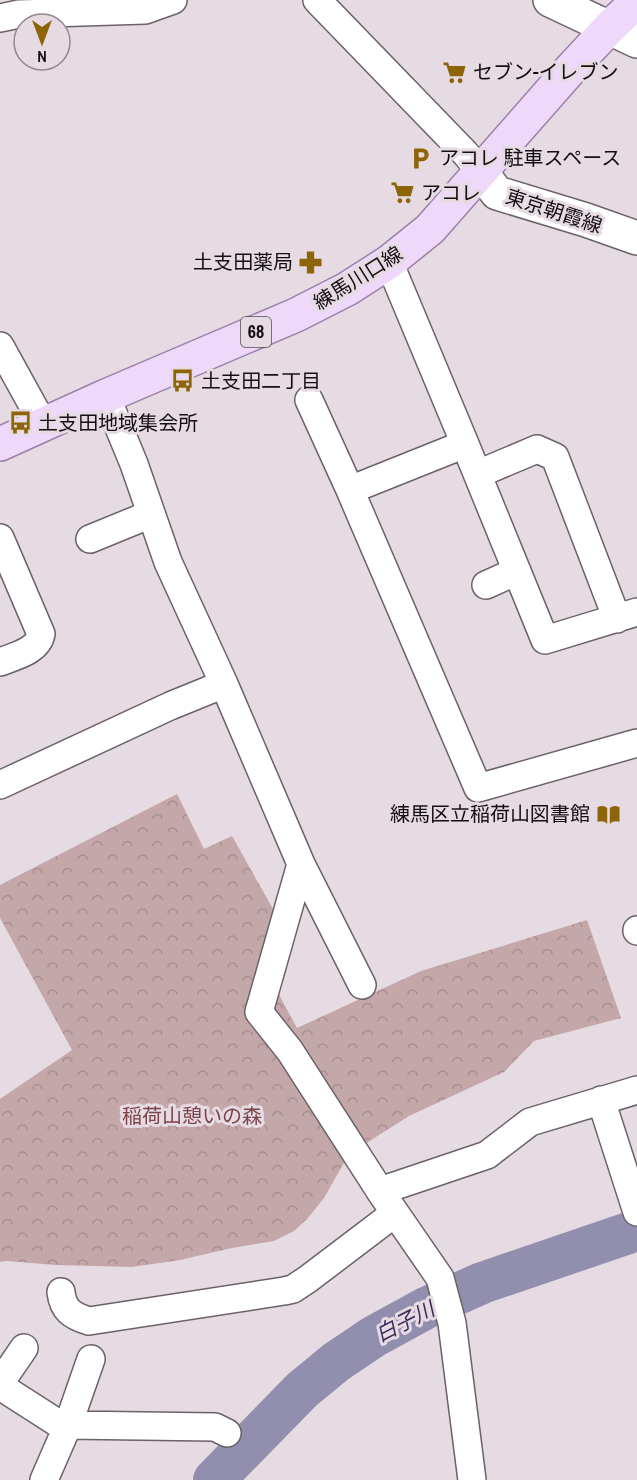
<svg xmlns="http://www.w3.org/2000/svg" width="637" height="1480" font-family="'Archivo Narrow','Noto Sans JP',sans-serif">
<defs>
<pattern id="forest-crowns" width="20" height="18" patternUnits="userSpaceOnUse" patternTransform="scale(1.5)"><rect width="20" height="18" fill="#c4a7a8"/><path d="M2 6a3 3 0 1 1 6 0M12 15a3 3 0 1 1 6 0" fill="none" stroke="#a78f90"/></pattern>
</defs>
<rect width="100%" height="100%" fill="#e6dae3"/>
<path fill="url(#forest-crowns)" d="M 177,794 L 204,849 L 232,836 L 278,918 L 263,965 L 297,1028 L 421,971 L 587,920 L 621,1018 L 534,1041 L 504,1072 L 409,1116 L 349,1154 L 324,1198 L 308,1218 L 294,1231 L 274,1241 L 232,1248 L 180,1260 L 132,1267 L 56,1265 L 6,1261 L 0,1262 L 0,1099 L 72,1050 L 0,918 L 0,885 Z"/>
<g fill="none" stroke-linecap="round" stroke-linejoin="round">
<path stroke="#928eae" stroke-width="42" d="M 214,1480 L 302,1390 L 336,1362 L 373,1337 L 426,1308 L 482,1283 L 637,1230"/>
<defs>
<path id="minor" d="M 317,0 L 465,153 L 480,171
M 0,18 L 19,14 L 145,10 L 173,0
M 389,262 L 465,444 L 545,640 L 637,612
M 0,346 L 43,424
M 106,396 L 134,464 L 168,562 L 224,684 L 301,864 L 259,1012 L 290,1051 L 380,1191 L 440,1278 L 452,1323 L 472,1480
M 309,400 L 350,490 L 478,788 L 637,743
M 478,474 L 537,449 L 555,457 L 617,619
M 350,490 L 465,444
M 0,538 L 41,634 C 38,651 15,656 0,662
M 90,539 L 151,514
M 486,585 L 517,571
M 0,785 L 170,706 L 224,684
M 301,864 L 362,985
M 637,931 L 637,930
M 601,1100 L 637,1212
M 380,1191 L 487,1155 L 530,1122 L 637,1090
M 61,1292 C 63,1310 72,1316 89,1321 L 284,1291 L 293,1289 L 308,1279 L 395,1213
M 0,1383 L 24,1348
M 0,1386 L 67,1429
M 68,1425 L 91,1359
M 44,1480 L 68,1425 L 215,1427 L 227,1433"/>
<path id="secondary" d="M 550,0 L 637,41
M 480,171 L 497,193 L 586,220 L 637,238"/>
<path id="primary" d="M 0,444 L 106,396 L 296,315 L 347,289 L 389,262 L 430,229 L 568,72 L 609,28 L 637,1"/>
</defs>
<use href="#minor" stroke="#6b6169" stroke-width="30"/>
<use href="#secondary" stroke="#6b6169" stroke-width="36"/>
<use href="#primary" stroke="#9a81a8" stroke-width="36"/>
<use href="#minor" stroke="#fff" stroke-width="27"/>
<use href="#secondary" stroke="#fff" stroke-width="33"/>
<use href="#primary" stroke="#eed9fb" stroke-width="33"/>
</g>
<defs>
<symbol id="supermarket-bare" viewBox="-9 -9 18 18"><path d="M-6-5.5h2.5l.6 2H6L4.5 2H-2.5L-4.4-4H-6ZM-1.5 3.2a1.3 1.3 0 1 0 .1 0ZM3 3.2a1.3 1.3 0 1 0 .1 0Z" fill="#8e6409" stroke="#e6dae3" stroke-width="2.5" paint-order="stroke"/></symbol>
<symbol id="parking-bare" viewBox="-9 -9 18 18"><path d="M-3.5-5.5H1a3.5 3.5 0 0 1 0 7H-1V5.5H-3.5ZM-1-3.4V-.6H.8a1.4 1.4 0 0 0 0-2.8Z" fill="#8e6409" stroke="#e6dae3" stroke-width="2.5" paint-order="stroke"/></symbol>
<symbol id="pharmacy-bare" viewBox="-9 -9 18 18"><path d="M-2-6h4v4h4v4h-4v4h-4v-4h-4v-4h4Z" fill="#8e6409" stroke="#e6dae3" stroke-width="2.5" paint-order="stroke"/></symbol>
<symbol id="bus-bare" viewBox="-9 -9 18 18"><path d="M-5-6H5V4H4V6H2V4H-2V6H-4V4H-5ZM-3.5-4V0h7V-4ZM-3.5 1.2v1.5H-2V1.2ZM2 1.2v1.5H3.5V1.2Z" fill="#8e6409" stroke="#e6dae3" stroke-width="2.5" paint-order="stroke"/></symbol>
<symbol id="library-bare" viewBox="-9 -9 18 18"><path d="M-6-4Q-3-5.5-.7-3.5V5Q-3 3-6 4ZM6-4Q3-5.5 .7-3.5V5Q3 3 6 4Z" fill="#8e6409" stroke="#e6dae3" stroke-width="2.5" paint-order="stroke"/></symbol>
</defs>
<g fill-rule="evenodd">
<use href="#supermarket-bare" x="438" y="56" width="33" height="33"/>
<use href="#parking-bare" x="404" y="142" width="33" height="33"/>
<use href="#supermarket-bare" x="386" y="176" width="33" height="33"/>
<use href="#pharmacy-bare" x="294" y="246" width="33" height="33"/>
<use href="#bus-bare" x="166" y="364" width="33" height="33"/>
<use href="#bus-bare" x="4" y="406" width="33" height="33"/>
<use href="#library-bare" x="592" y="798" width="33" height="33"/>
</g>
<g text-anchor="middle" stroke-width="6" stroke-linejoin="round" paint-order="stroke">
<rect fill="#e6dae3" stroke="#524b50" stroke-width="1.5" x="241" y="317" width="30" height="30" rx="4.5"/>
<g font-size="18" font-weight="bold" fill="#120e11">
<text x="256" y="338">68</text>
</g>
<g font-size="20" fill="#120e11" stroke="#e6dae3" text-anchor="start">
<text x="473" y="79">セブン-イレブン</text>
<text x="439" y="165">アコレ 駐車スペース</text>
<text x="421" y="200">アコレ</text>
<text x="293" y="269" text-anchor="end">土支田薬局</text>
<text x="201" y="388">土支田二丁目</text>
<text x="38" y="430">土支田地域集会所</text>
<text x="590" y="821" text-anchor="end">練馬区立稲荷山図書館</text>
</g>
<g font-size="20" fill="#120e11" stroke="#e6dae3">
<text transform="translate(554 211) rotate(18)" y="7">東京朝霞線</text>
<text transform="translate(358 278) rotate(-32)" y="7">練馬川口線</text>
</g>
<g font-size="20" fill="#7c4348" stroke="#e6dae3">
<text x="192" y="1123">稲荷山憩いの森</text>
</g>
<g font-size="21" font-style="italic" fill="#372e5c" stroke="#e6dae3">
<text transform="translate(405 1322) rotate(-27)" y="7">白子川</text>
</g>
</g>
<g transform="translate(42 42) rotate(180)"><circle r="28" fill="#e6dae3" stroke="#91888f" stroke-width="1.5"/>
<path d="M0-4.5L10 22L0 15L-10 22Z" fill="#8e6409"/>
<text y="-9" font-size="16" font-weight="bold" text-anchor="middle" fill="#120e11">N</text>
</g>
</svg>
